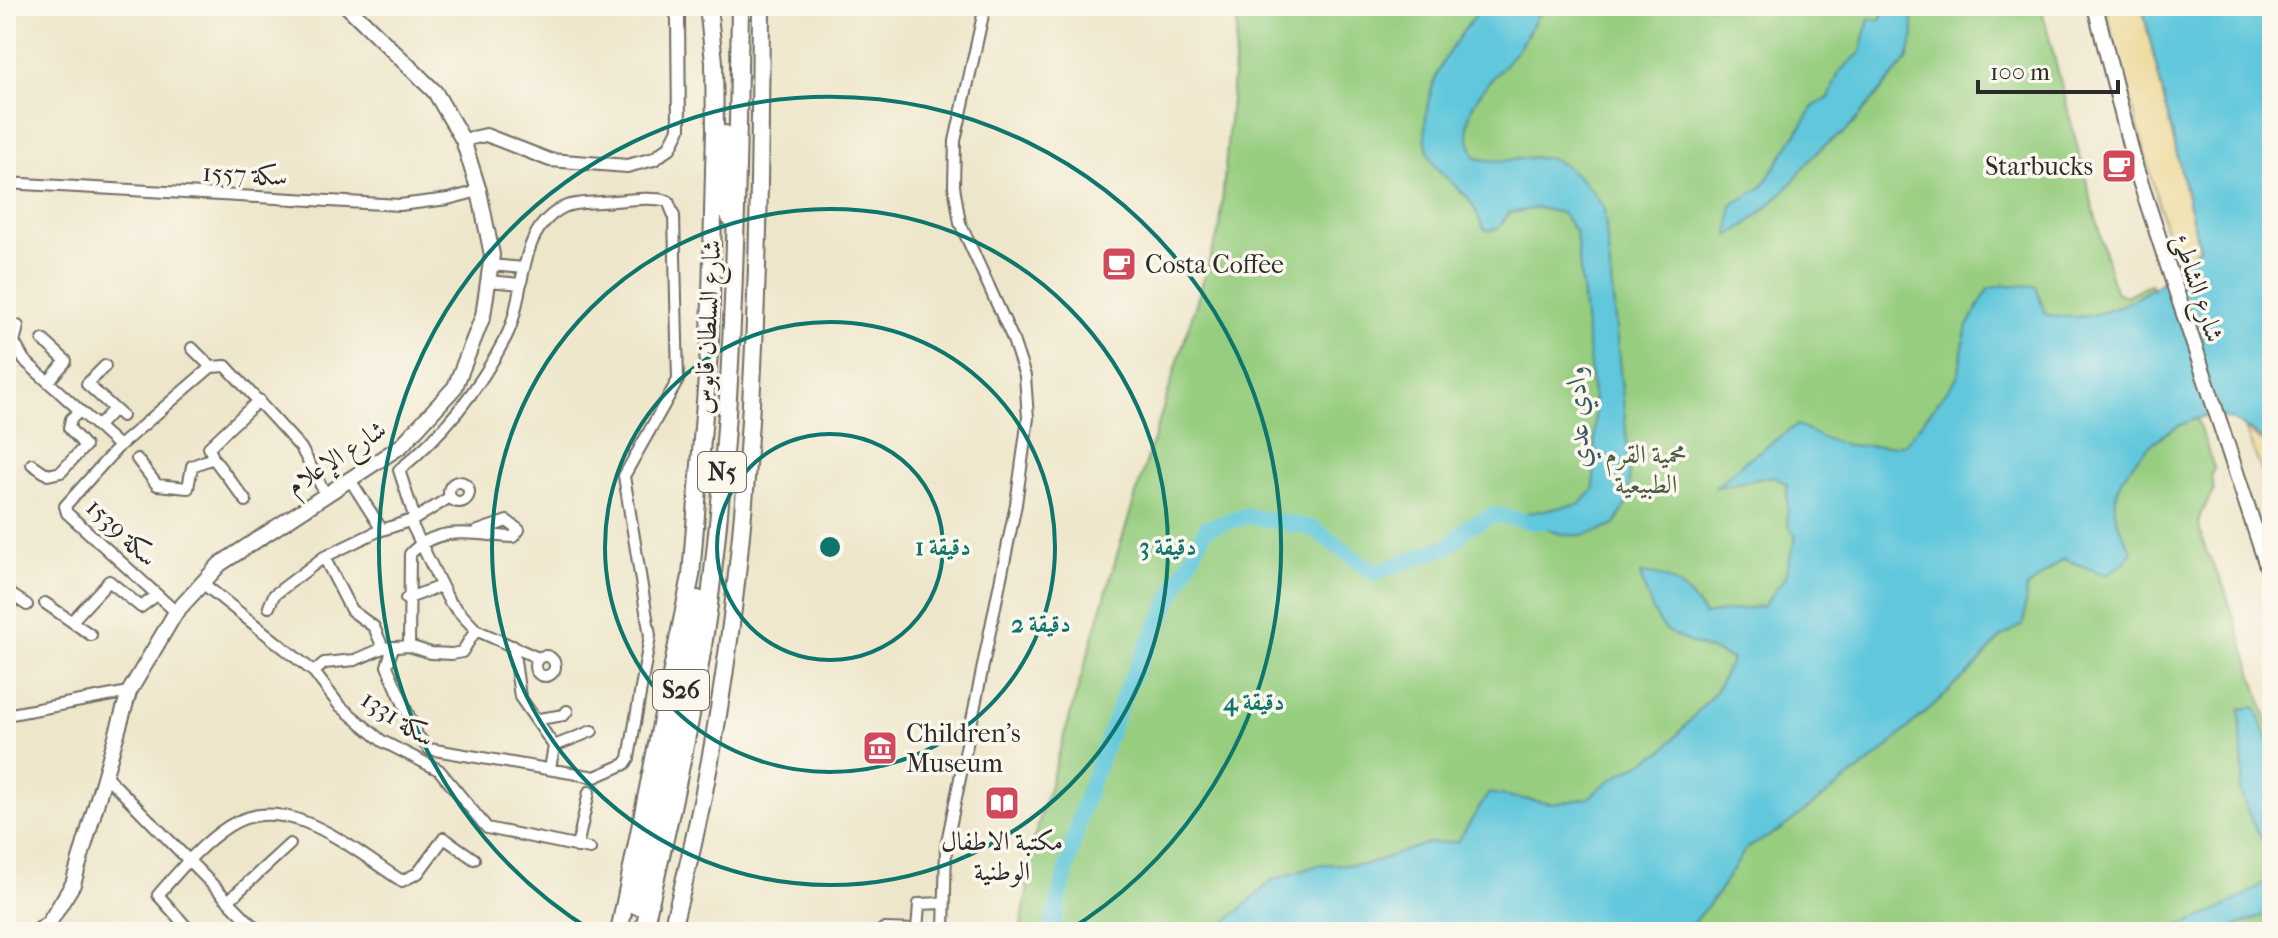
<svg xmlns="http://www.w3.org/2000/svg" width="2278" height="938" font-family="'IM FELL French Canon',Amiri,serif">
<rect width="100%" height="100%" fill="#fbf7ec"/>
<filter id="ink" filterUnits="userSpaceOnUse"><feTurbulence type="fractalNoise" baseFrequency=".0125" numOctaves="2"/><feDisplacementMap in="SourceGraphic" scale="16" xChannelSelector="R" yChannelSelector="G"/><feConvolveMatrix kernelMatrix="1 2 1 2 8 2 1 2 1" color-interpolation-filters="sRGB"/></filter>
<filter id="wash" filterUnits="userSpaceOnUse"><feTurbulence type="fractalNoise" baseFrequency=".006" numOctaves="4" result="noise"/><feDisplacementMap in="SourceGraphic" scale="32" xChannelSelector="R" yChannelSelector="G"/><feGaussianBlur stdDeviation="1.8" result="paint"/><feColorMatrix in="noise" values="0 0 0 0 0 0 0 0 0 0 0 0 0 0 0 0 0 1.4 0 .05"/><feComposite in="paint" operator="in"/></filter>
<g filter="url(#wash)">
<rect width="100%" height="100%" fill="#eee6ca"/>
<path fill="#96cd7f" stroke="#607c55" stroke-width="2" d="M 1239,6 L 2041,6 L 2115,292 L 2126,296 L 2150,284 L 2214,468 L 2211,476 L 2214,490 L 2201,514 L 2199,527 L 2206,551 L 2224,587 L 2272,734 L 2272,932 L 1020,932 L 1028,888 L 1021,883 L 1117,555 L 1220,227 Z"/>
<path fill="#eeda9e" stroke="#8c8264" stroke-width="2" d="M 2105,6 L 2142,6 L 2199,248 L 2188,259 L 2169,242 Z
M 2245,428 L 2272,449 L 2272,499 C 2264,473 2253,453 2245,428 Z"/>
<path fill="#60c7dc" stroke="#467984" stroke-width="2" d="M 1482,6 L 1543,6 C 1535,20 1527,37 1517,50 C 1489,87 1451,107 1476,158 C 1499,164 1515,158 1538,157 C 1564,156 1593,189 1604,209 L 1630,470 L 1628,501 L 1615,525 C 1572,542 1560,538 1521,514 L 1580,504 L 1594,489 L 1595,414 L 1576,233 L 1562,213 L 1538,208 L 1509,213 L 1498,229 L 1486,230 C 1478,221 1478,213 1472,204 C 1466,192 1443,178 1434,164 C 1417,139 1428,92 1440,68 C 1450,46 1468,26 1482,6 Z
M 1887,6 L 1911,6 L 1914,36 L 1907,60 L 1845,133 C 1817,145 1806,167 1787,188 C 1769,207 1751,223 1729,236 L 1732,205 L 1762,187 L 1815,105 L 1829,98 L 1839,72 L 1861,52 L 1869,18 L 1879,21 Z
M 2142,6 L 2272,6 L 2272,449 C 2260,434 2234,417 2214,416 C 2174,415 2111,469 2115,511 C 2117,524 2125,539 2132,550 L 2125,562 L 2106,575 L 2064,559 L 2026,589 L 2024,624 L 2000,638 L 1977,665 L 1878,756 L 1780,830 L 1746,849 L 1716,896 L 1685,932 L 1629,932 L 1619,928 L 1610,932 L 1215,932 L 1273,880 L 1321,864 L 1366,865 L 1428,843 L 1457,842 L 1489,793 L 1553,804 L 1588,798 L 1609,781 L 1664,750 L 1715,692 L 1732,659 C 1669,630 1661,647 1640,574 C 1670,571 1689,592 1704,615 L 1763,606 L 1784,579 L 1796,536 L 1788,525 L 1787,485 L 1774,476 L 1716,487 L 1744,462 L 1797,425 C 1837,449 1861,448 1905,444 L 1958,376 L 1966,330 L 1988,289 L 2005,285 L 2036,286 L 2045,314 C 2103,329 2161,288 2199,247 Z
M 2256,707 L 2272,752 L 2272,856 L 2252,822 L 2240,791 L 2243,776 L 2240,709 Z
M 2272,865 L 2272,912 L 2220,932 L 2154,932 C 2193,924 2239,903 2270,878 Z"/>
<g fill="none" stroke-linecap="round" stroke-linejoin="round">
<path stroke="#60c7dc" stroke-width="16" d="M 1051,932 L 1083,805 L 1127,687 L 1206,528 L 1247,516 L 1313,528 L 1374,573 L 1449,546 L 1471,525 L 1495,515 L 1533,522 L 1553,520"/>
</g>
</g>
<g filter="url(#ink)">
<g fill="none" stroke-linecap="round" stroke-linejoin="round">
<defs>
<path id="minor" d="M 6,183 L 400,205 L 448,199 L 479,191
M 490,265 L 524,268
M 488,281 L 521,284
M 18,326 L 14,342 L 24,360 L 119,446
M 43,340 L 66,361 L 48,382
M 192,348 L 211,367
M 105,366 L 87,384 L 122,416
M 98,426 L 114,409
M 137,459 L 157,485 L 188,488 L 192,466 L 213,458
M 32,464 L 48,475 L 61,472 L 85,446 L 69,428 L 71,419 L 80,411
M 349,478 L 382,530
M449 492a10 10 0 1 1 20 0a10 10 0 1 1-20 0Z
M 246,501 L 213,458 L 209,447 L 259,400
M 410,521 L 449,601 L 476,630 L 538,658
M 324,557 L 351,610 L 374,627 L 383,648
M 201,582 L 314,672 L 339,705 L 382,741 L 439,770 L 487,828 L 590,849
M 6,591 L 27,605
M 406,599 L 441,586
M 45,603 L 91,635
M 269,607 L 274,595 L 324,557 L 376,532 L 415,519 L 450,497
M 176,612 L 67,513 L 65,506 L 119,446 L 211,367 L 226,366 L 301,448 L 325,493
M 72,621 L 109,581 L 141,607 L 157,595
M 409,646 L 410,554 C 438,523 477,535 513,537 L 519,530 L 507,521 L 478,531
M 513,646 L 520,697 L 554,746 L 550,769
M 393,647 L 387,666 L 417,735 L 429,749 L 595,777 L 625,764 L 629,758 L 650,636 L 624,476 L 678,380 L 674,216 L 668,201 C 647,196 623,201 601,202 C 590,203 575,202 564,207 C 515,231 527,296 506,337 C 479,389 444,434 399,470 L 415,519
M535 666a10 10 0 1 1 20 0a10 10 0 1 1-20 0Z
M 314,672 L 324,663 L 355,660 L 383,648 L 409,646 L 431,653 L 452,654 L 462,652 L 476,630
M 6,715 L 129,692
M 539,719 L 564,715 L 567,711
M 554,746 L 592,731
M 106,776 L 259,932
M 577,847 L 589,792
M 228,901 L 290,844
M 191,932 L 158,895 C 179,871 202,843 229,826 C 287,789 354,851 402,881 L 418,873 L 444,838 L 474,859
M 881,932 L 883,929 L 917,930 L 919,904 L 943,903
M 944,932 L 946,847 L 1016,504 L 1028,418 L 1025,376 L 1012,337 L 960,223 L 954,186 L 955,141 L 985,6"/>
<path id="tertiary" d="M 463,140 L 486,135 L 550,160 L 627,166 L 654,159 L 670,147 L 679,129 L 678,18 L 674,6"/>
<path id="secondary" d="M 2095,6 L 2136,169 L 2272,581
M 37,932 L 49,923 L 73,884 L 129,692 L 176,612 L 220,564 L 401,446 L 455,387 L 483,316 L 492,255 L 479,191 L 463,140 L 435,92 L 347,6"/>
<path id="trunk" d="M 725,134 L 726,195 L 730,218
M 637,906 L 698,599
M 619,932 L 691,576 L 710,340 L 715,129 L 714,62 L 708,6
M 643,932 C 669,824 694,716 709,605 C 734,406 737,206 740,6
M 671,932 C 754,632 759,316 761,6"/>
</defs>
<use href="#minor" stroke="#6f6c63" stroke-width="14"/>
<use href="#tertiary" stroke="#6f6c63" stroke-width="16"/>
<use href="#secondary" stroke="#6f6c63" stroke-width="18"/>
<use href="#trunk" stroke="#6f6c63" stroke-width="20"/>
<use href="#minor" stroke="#fff" stroke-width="10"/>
<use href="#tertiary" stroke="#fff" stroke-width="12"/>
<use href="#secondary" stroke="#fff" stroke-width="14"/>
<use href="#trunk" stroke="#fff" stroke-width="16"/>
</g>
</g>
<g fill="none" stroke="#0f766e" stroke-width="4">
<circle cx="830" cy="547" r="113"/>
<circle cx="830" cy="547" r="225"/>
<circle cx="830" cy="547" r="338"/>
<path d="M594 932A451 451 0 1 1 1066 932"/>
</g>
<defs>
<symbol id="cafe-square" viewBox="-11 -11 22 22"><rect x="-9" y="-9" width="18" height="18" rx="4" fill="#d1495b" stroke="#fbf7ec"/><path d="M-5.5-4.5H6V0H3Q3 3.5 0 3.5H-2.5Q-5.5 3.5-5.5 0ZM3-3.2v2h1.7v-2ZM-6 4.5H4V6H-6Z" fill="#fff"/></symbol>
<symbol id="museum-square" viewBox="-11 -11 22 22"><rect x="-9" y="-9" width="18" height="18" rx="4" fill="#d1495b" stroke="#fbf7ec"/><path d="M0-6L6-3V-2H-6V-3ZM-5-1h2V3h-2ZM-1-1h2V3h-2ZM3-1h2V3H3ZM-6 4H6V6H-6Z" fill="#fff"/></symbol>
<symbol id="library-square" viewBox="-11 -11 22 22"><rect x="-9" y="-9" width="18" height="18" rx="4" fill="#d1495b" stroke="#fbf7ec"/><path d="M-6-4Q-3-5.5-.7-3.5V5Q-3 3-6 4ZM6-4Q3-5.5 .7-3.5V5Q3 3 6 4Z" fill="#fff"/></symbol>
</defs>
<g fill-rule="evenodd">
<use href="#cafe-square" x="2099" y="146" width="40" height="40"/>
<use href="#cafe-square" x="1099" y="244" width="40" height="40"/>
<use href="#museum-square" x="860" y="728" width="40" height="40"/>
<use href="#library-square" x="982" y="783" width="40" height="40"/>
</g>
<g text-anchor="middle" stroke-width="7" stroke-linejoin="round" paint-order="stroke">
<g fill="#fbf7ec" stroke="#696865" stroke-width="2">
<rect x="698" y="452" width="48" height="40" rx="6"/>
<rect x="653" y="670" width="56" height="40" rx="6"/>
</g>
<g font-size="24" font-weight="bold" fill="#2b2b2b">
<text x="722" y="480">N5</text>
<text x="681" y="698">S26</text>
</g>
<g font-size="26" fill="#2b2b2b" stroke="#fbf7ec" text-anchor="start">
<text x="2093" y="175" text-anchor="end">Starbucks</text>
<text x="1145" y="273">Costa Coffee</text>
<text x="906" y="742">Children's<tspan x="906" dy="30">Museum</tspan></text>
<text x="1002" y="850" text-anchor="middle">مكتبة الاطفال<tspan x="1002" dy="30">الوطنية</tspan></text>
</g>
<g font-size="26" fill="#2b2b2b" stroke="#fbf7ec">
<text transform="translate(245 174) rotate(3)" y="9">سكة 1557</text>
<text transform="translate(2199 288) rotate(72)" y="9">شارع الشاطئ</text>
<text transform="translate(707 327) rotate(-87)" y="9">شارع السلطان قابوس</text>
<text transform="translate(336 457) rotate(-33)" y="9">شارع الإعلام</text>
<text transform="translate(122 532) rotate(43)" y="9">سكة 1539</text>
<text transform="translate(398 718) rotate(33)" y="9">سكة 1331</text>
</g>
<g font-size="26" fill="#4b5c44" stroke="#fbf7ec">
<text x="1646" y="463">محمية القرم<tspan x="1646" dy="30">الطبيعية</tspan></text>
</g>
<g font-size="28" font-style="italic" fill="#3b5a60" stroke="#fbf7ec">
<text transform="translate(1577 417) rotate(-93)" y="10">وادي عدي</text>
</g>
</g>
<circle cx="830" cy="547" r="12" fill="#0f766e" stroke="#fbf7ec" stroke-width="4"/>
<g font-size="24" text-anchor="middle" font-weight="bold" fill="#0f766e" stroke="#fbf7ec" stroke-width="7" stroke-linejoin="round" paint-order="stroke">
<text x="943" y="555">1 دقيقة</text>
<text x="1168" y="555">3 دقيقة</text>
<text x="1041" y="632">2 دقيقة</text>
<text x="1254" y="710">4 دقيقة</text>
</g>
<rect width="2278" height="938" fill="none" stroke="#fbf7ec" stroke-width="32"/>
<path d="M1978 80v12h140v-12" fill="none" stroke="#2b2b2b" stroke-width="4"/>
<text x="1990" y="80" font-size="24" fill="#2b2b2b" stroke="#fbf7ec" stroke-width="6" paint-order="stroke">100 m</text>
</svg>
